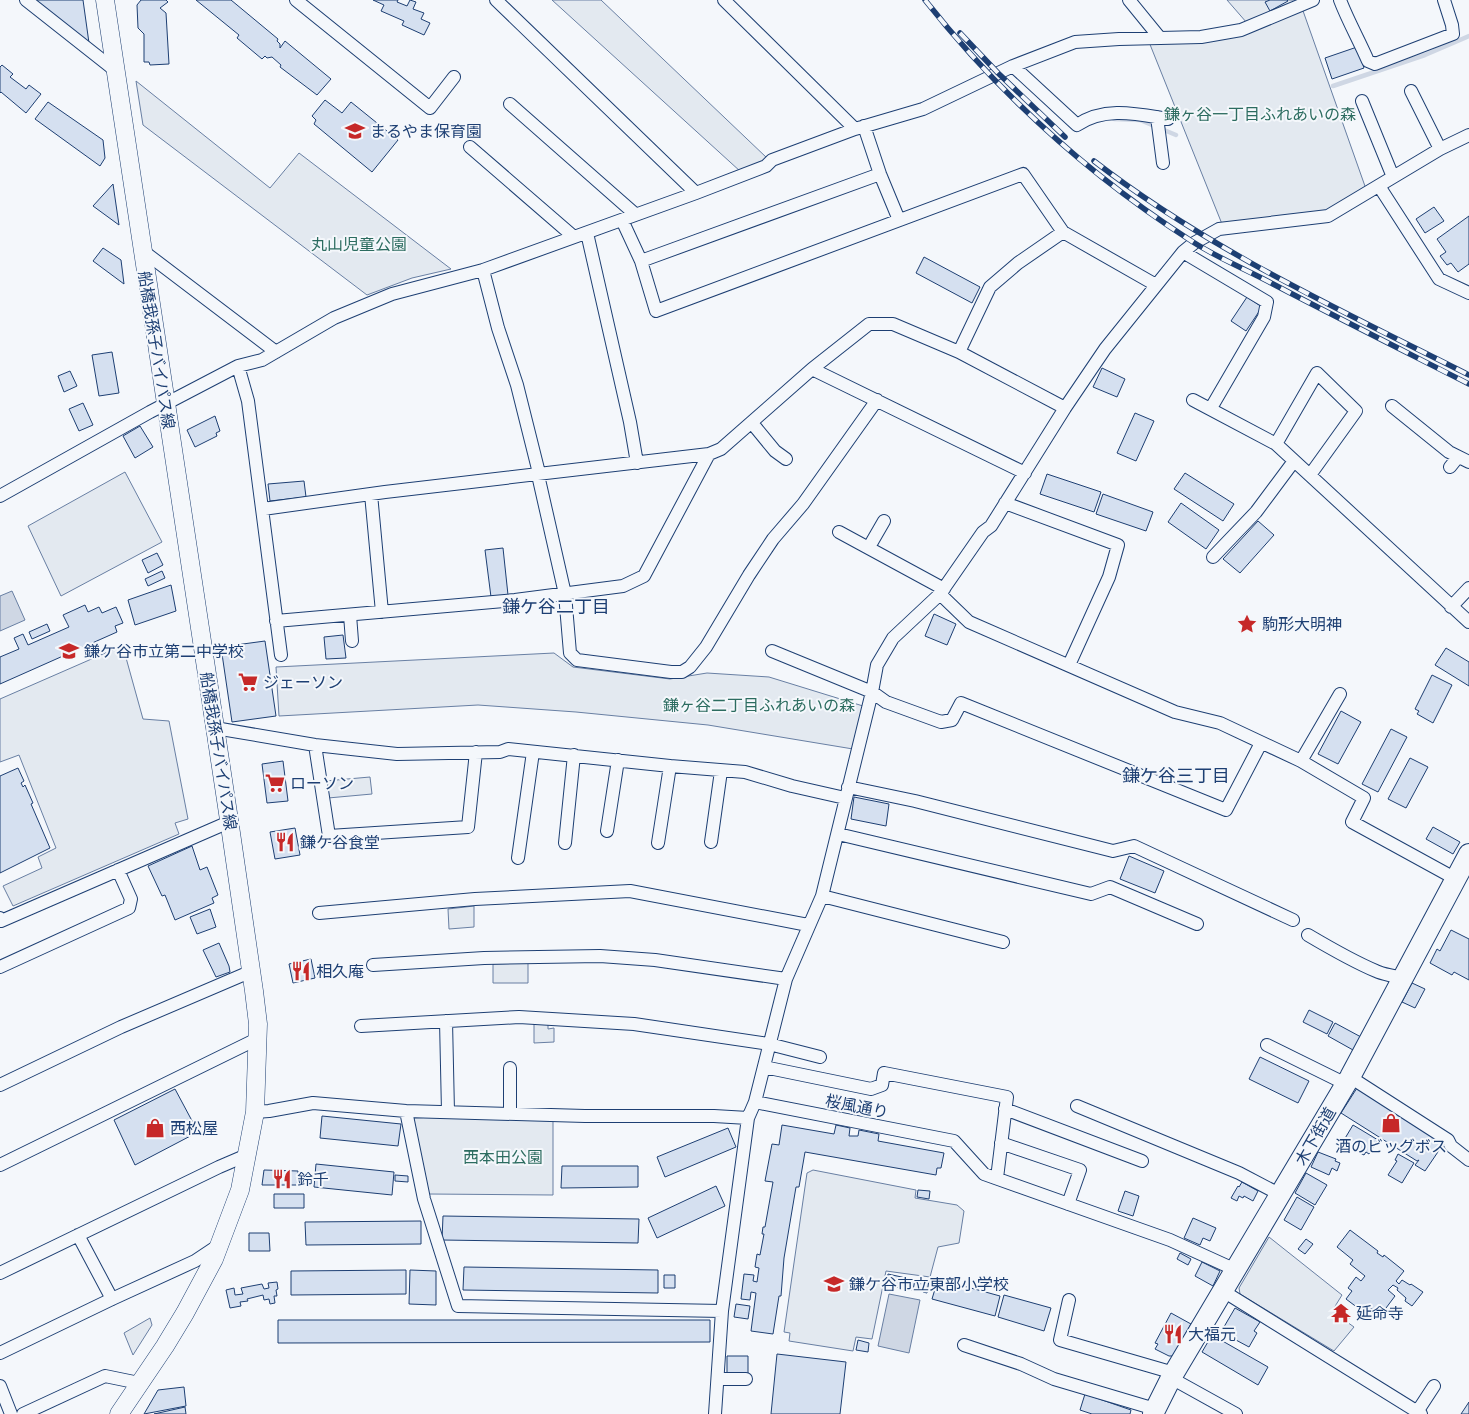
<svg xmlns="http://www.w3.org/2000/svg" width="1469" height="1414" font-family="Karla,'Noto Sans JP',sans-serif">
<rect width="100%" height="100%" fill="#f4f7fb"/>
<path fill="#e3e9f0" stroke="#687fa3" d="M 552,0 L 601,0 L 767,158 L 768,160 L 741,172 Z
M 1227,0 L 1298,0 L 1247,23 Z
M 1302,8 L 1366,189 L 1328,211 L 1222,224 L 1149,42 L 1189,41 Z
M 136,81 L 270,188 L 299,153 L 451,269 L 412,278 L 367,295 L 143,125 Z
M 125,472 L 162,542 L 61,596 L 28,526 Z
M 119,647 L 123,647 L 143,719 L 169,721 L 188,819 L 175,823 L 179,834 L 13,906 L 3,886 L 42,868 L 38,857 L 56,848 L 19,755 L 0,762 L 0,699 Z
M 554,653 L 573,667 L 670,679 L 707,673 L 769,677 L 863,706 L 853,749 L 708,725 L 576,712 L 478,705 L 279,716 L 276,667 Z
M 370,777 L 372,794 L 328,798 L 325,781 Z
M 474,906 L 474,927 L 449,929 L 448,909 Z
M 528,963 L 528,983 L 493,983 L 493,964 Z
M 548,1023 L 548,1029 L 554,1028 L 554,1042 L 534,1043 L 534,1024 Z
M 413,1117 L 553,1120 L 553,1195 L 429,1194 Z
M 813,1170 L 916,1190 L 915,1198 L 957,1205 L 964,1211 L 959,1243 L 938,1247 L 930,1277 L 886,1271 L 872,1339 L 856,1337 L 853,1351 L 789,1341 L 790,1333 L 784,1332 L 807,1173 Z
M 1269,1237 L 1342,1295 L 1334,1308 L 1350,1317 L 1347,1322 L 1354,1327 L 1334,1351 L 1240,1294 L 1239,1288 Z
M 150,1318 L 152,1325 L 133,1355 L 124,1333 Z"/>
<path fill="#cfd7e4" stroke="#687fa3" d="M 12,591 L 25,620 L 0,631 L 0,596 Z
M 889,1294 L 920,1300 L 909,1353 L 878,1346 Z"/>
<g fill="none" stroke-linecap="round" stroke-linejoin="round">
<path stroke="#cfd7e4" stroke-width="4.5" d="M 1333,86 L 1425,55 L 1469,36
M 1114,119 L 1140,120 L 1176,135"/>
</g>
<path fill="#d5e0f0" stroke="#1d3f73" d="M 34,0 L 83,0 L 89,43 Z
M 141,0 L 166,0 L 168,2 L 160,8 L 166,13 L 169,64 L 150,65 L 149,62 L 144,62 L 144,34 L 138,28 L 137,5 Z
M 196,0 L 231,0 L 278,39 L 277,41 L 280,44 L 280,48 L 285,41 L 331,79 L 317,95 L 280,67 L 281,65 L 272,57 L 267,58 L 265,56 L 262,59 L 237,38 L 239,35 Z
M 373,0 L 398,0 L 397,2 L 407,6 L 410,0 L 416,2 L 413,9 L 424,13 L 421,19 L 430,23 L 424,35 L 402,25 L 404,21 L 381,11 L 384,5 Z
M 1270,0 L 1287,0 L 1288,1 L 1270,11 L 1265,2 Z
M 1357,47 L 1364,68 L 1332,79 L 1325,58 Z
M 2,65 L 13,74 L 10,77 L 26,89 L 29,85 L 41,94 L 26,113 L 1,92 L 0,93 L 0,67 Z
M 325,100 L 342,113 L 351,102 L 398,140 L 372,172 L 314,124 L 316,120 L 312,116 Z
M 48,102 L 103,140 L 105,158 L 100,166 L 35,119 Z
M 113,184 L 119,225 L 93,206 Z
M 1434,207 L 1444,221 L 1425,233 L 1416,219 Z
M 1469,216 L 1469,264 L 1458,272 L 1451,263 L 1447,265 L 1440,256 L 1446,252 L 1437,239 Z
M 103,248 L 121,260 L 124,284 L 93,261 Z
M 924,257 L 980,287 L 972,303 L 916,273 Z
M 1247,297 L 1262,307 L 1246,331 L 1231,321 Z
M 112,352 L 119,393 L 99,396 L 92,355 Z
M 1102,368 L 1125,379 L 1117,397 L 1093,387 Z
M 70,371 L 77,386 L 64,392 L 58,376 Z
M 83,403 L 93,425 L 79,431 L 69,409 Z
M 1135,413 L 1154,421 L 1136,461 L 1117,453 Z
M 215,416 L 220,431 L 216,433 L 217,436 L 195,447 L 187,430 Z
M 140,426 L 153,447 L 135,458 L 123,436 Z
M 1185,473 L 1234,504 L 1223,521 L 1174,489 Z
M 1047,474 L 1101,492 L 1094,512 L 1040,494 Z
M 304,481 L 306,497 L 270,501 L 268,484 Z
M 1103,494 L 1153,512 L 1146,531 L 1096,514 Z
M 1181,503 L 1219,530 L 1206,549 L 1168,522 Z
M 1258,521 L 1274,535 L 1240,573 L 1223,559 Z
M 503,548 L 508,595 L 491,597 L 485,550 Z
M 157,553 L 163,565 L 148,573 L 142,560 Z
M 162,571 L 165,578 L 148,586 L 145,579 Z
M 171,585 L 176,611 L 135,625 L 128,600 Z
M 85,605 L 88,612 L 99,607 L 102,613 L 116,607 L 123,623 L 115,626 L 117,632 L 0,684 L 0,657 L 19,649 L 14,638 L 23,634 L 28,645 L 69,627 L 63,615 Z
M 934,614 L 956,624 L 947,645 L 925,636 Z
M 47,624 L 50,631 L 32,639 L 29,632 Z
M 343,635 L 346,658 L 326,659 L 324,637 Z
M 265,641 L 276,716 L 232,722 L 221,647 Z
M 1446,648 L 1469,662 L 1469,686 L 1435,665 Z
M 1432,675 L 1452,685 L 1433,723 L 1417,714 L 1419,711 L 1415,709 Z
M 1341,711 L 1361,722 L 1338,764 L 1318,754 Z
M 1391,729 L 1407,737 L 1378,792 L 1362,784 Z
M 1410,758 L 1428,767 L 1406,808 L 1388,799 Z
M 283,761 L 288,801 L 267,803 L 262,764 Z
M 18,768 L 24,781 L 21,783 L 23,787 L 25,785 L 33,803 L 31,804 L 50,848 L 0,873 L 0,776 Z
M 854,797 L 889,804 L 886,826 L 851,819 Z
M 1433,827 L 1460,842 L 1453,854 L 1426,839 Z
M 295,828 L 300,855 L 275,859 L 270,832 Z
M 192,846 L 200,870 L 207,867 L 218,895 L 212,898 L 214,903 L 175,920 L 165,895 L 162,896 L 148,866 Z
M 1129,856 L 1164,871 L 1155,893 L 1120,879 Z
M 210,909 L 216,927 L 197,934 L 190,917 Z
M 1451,930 L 1469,939 L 1469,980 L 1454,972 L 1452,975 L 1430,963 L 1437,949 L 1440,951 Z
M 219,943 L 229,966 L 230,972 L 216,977 L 203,950 Z
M 311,959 L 315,978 L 293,983 L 289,964 Z
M 1412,983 L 1425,989 L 1415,1008 L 1402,1002 Z
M 1309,1010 L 1333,1022 L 1327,1034 L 1303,1022 Z
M 1335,1023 L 1361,1037 L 1353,1050 L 1328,1036 Z
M 1260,1057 L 1309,1081 L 1298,1103 L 1249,1079 Z
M 1357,1088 L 1444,1143 L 1425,1171 L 1415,1165 L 1419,1160 L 1417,1161 L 1341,1113 Z
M 175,1089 L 198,1132 L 135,1165 L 114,1120 Z
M 322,1116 L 401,1124 L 398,1146 L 320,1138 Z
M 782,1125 L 834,1134 L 836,1125 L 850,1128 L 849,1136 L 858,1136 L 859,1130 L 879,1134 L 878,1141 L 944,1153 L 941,1168 L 937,1168 L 936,1175 L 805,1152 L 799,1187 L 796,1187 L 784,1258 L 781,1296 L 779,1296 L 773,1334 L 751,1331 L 756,1293 L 751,1292 L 750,1300 L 741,1299 L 744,1274 L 754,1275 L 753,1281 L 757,1282 L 759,1268 L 755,1267 L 757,1254 L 760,1255 L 764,1234 L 762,1234 L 763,1227 L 765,1227 L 773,1182 L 765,1181 L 772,1144 L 779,1145 Z
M 1353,1125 L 1378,1140 L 1369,1154 L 1366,1152 L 1364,1155 L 1343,1144 L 1345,1140 L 1344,1140 Z
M 728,1128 L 736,1147 L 665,1177 L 657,1157 Z
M 1318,1152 L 1336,1159 L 1335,1161 L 1340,1163 L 1337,1171 L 1332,1168 L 1329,1175 L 1311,1167 Z
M 1398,1154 L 1414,1163 L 1402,1183 L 1388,1175 L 1397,1161 L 1395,1160 Z
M 316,1164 L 394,1172 L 392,1195 L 314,1187 Z
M 562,1166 L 638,1166 L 638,1187 L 561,1188 Z
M 264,1170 L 298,1171 L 298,1185 L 262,1185 Z
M 1306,1173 L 1327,1185 L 1315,1205 L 1295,1193 Z
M 395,1175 L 408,1176 L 408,1182 L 395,1181 Z
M 1242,1182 L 1258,1191 L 1253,1201 L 1244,1196 L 1243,1198 L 1239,1196 L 1237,1201 L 1231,1198 L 1238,1186 L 1239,1187 Z
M 716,1186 L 725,1206 L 657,1238 L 648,1218 Z
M 918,1190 L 930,1191 L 929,1199 L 917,1197 Z
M 1125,1191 L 1139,1196 L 1133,1216 L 1118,1211 Z
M 274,1194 L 304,1194 L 304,1208 L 274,1208 Z
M 1297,1197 L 1314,1207 L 1301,1230 L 1284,1220 Z
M 443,1216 L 639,1219 L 638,1243 L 442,1240 Z
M 1193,1218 L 1216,1228 L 1210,1241 L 1203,1238 L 1200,1245 L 1184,1238 Z
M 421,1221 L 421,1244 L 306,1245 L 305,1222 Z
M 1350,1230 L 1378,1251 L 1377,1253 L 1383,1257 L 1384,1255 L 1404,1271 L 1396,1281 L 1399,1284 L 1402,1280 L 1410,1285 L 1411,1284 L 1423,1292 L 1412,1306 L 1405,1301 L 1406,1298 L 1397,1290 L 1398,1288 L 1393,1285 L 1388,1290 L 1395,1296 L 1380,1316 L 1371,1308 L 1366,1314 L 1346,1299 L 1352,1291 L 1348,1288 L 1356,1277 L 1361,1281 L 1365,1276 L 1350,1264 L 1353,1260 L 1337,1247 Z
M 249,1233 L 269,1233 L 270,1251 L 249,1251 Z
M 1306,1239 L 1313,1244 L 1305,1254 L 1298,1249 Z
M 1180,1253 L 1191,1259 L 1188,1265 L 1177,1259 Z
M 1202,1262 L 1220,1271 L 1213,1286 L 1195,1276 Z
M 464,1267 L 658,1270 L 658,1293 L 463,1290 Z
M 406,1270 L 406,1294 L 291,1295 L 291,1271 Z
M 410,1270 L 436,1271 L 436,1305 L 409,1304 Z
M 888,1274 L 915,1280 L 913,1290 L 886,1285 Z
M 664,1275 L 675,1275 L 675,1288 L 664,1288 Z
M 921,1278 L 929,1280 L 927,1293 L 923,1292 L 923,1289 L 919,1288 Z
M 938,1279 L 1000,1296 L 995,1316 L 932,1299 Z
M 277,1282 L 278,1289 L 276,1290 L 277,1296 L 274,1296 L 275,1303 L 270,1304 L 269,1299 L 264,1300 L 263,1295 L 247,1299 L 248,1301 L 240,1302 L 241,1306 L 230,1308 L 226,1290 L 234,1288 L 235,1295 L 243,1294 L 241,1288 L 262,1284 L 264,1289 L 269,1288 L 268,1283 Z
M 1004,1295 L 1051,1308 L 1044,1331 L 998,1317 Z
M 736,1304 L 750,1306 L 748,1319 L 734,1317 Z
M 1235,1308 L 1260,1322 L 1254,1331 L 1257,1333 L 1249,1347 L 1221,1332 Z
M 1171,1313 L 1191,1324 L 1173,1356 L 1169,1356 L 1155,1349 L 1158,1344 L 1155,1343 Z
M 278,1320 L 710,1320 L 710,1342 L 278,1343 Z
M 1212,1335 L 1268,1367 L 1258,1385 L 1202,1352 Z
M 858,1340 L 869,1343 L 868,1352 L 856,1350 Z
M 777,1354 L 846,1362 L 840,1414 L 771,1414 Z
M 727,1356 L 748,1356 L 748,1375 L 727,1375 Z
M 184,1387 L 186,1406 L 144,1414 L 158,1390 Z
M 1085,1394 L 1131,1410 L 1130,1414 L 1092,1414 L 1080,1410 Z
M 1469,1402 L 1469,1414 L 1461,1414 Z
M 185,1407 L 186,1414 L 154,1414 Z"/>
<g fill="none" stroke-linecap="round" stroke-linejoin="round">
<defs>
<path id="street" d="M 26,0 L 116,71
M 296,0 L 430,108 L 454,77
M 496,0 L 696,193
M 724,0 L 855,129
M 1129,0 L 1160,38
M 1340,0 C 1348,21 1359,40 1368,61 L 1375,64 L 1453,34 L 1452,25 L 1444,0
M 1013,66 L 1077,125 C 1105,106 1137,114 1168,119
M 1411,91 L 1440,149
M 1362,101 L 1393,177
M 510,104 L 635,214
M 1157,117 L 1163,163
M 864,126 L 880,174 L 899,220
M 470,147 L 574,237
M 1379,186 L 1439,279 L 1469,293
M 622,220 L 641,261 L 656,311 L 1023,174 L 1063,232 L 1156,285
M 587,233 L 630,422 L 637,463
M 143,251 L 276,352
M 1183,252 L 1267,302 L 1264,317 L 1211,408
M 641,261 L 880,174
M 483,270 L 498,328 L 517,385 L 538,469 L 538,475 L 565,594 L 570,653 L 577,660 L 671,672 L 682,672 L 690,667 L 706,647 L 749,575 L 773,539 L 803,504 L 877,400
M 959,352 L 990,287 L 1018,263 L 1063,232
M 238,366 L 248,401 L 281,655
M 812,369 L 1025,473
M 1193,400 L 1276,444 L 1469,622
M 1392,406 L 1449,452 L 1469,462
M 752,423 L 775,451 L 786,459
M 1276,444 L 1317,373 L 1356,411 L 1310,475
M 1450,467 L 1458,457
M 371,494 L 382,612
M 0,496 L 150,412 L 238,366 L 262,360 L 334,318 L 392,294 L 483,270 L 696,193 L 766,166 L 772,160 L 855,129 L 923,109 L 1013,66 L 1075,42 L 1119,39 L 1201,37 L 1241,30 L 1313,0
M 1005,503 L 1118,545 L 1109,577 L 1069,665
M 263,509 L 385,492 L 709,454
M 839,532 L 944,589
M 869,547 L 884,521
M 1213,557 L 1256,512 L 1294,461
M 940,594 L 969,622 L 1175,712 L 1220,723 L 1301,761 L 1340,694
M 1451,607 L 1469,588
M 350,615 L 352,641
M 276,621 L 515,600 L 623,586 L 644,576 L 709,454 L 721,449 L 812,369 L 869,324 L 893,324 L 959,352 L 1065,408
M 772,651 L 872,692 L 886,702 L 941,722 L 952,720 L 961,703 L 1226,810 L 1261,743
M 215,728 L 315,745 L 397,754 L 500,752 L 508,749 L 670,766 L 745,772 L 792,786 L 845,798
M 315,745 L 329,836 L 468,827 L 476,752
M 1301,761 L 1364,798 L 1352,822 L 1456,879
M 848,787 L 915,801 L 1113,851 L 1134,846 L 1293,920
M 607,831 L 618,760
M 838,834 L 1091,894 L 1110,887 L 1197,924
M 711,842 L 721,771
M 565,843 L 574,755
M 658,843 L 670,766
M 518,858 L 533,752
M 822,896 L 1003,942
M 319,913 L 475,899 L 630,891 L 808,925
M 0,918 L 1,921 L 229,822
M 1308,935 C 1330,948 1352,961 1376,971 C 1384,975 1394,975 1403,979
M 373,965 L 484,958 L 600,956 L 655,960 L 786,979
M 0,967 L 129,908 L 131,899 L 118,870
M 446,1021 L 448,1112
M 361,1026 L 519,1017 L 634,1024 L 769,1044 L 820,1057
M 1267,1045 L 1346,1084
M 764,1067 L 871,1089 L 882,1085 L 884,1073 L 1007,1097 L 997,1178
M 510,1068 L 510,1113
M 1350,1077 L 1448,1140 L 1451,1146 L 1469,1160
M 0,1085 L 121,1027 L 252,971
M 755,1102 L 954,1141 L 984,1174 L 1170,1240 L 1236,1270
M 1077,1106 L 1239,1173 L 1281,1195
M 1005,1109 L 1142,1161
M 406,1111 L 424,1199 L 458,1306 L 722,1311
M 255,1112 L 269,1111 L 313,1103 L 406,1111 L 585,1116 L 714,1116 L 748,1118
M 1001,1143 L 1080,1170 L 1068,1204
M 0,1165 L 257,1039
M 78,1235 L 112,1299
M 0,1273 L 219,1167 L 247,1155
M 1223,1291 L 1421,1414
M 1069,1300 L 1060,1340 L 1174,1373
M 964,1345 L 1021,1364 L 1054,1379 L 1155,1409
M 0,1353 L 112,1299 L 195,1261 L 219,1245
M 1171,1378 L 1236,1414
M 718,1379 L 746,1379
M 0,1386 L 11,1414
M 1417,1412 L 1434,1386
M 23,1414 L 105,1376 L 139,1383
M 715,1414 L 722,1311 L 748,1118 L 755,1102 L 786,979 L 822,896 L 872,692 L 877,665 L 893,638 L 940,594 L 983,532 L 991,526 L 1065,408 L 1105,349 L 1183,252 L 1194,243 L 1219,229 L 1328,216 L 1440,149 L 1469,135"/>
<path id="secondary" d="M 105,0 L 231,833 L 254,991 L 258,1024 L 255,1112 L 240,1190 L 214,1259 L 185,1313 L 165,1346 L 119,1414"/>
<path id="primary" d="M 1153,1414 L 1171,1378 L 1350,1077 L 1469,854"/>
</defs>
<use href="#street" stroke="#1d3f73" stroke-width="14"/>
<use href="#secondary" stroke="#1d3f73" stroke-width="19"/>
<use href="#primary" stroke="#1d3f73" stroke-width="22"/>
<use href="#street" stroke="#f4f7fb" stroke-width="12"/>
<use href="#secondary" stroke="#f4f7fb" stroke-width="18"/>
<use href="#primary" stroke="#f4f7fb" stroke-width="20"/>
<defs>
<path id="rail" d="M 925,0 C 1000,95 1091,177 1193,242 C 1218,258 1247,270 1273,284 C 1338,318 1404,351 1469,384
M 960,33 L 998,73 L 1065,137
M 1094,161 C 1208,249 1340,310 1469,375"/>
</defs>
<use href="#rail" stroke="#1d3f73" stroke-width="5.5"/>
<use href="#rail" stroke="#f4f7fb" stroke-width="4" stroke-dasharray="11" stroke-linecap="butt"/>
</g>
<defs>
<symbol id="school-bare" viewBox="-9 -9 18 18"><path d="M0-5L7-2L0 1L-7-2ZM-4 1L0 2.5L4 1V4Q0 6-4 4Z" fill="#c62828" stroke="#f4f7fb" stroke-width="2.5" paint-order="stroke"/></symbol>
<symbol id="sight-bare" viewBox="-9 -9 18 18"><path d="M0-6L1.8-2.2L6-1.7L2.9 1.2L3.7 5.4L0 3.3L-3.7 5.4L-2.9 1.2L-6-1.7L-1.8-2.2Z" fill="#c62828" stroke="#f4f7fb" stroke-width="2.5" paint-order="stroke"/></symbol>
<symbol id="supermarket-bare" viewBox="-9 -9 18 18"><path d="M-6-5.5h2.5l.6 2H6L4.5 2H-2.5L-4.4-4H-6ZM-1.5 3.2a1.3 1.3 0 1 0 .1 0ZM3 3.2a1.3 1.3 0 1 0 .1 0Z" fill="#c62828" stroke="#f4f7fb" stroke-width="2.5" paint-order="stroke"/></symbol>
<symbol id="restaurant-bare" viewBox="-9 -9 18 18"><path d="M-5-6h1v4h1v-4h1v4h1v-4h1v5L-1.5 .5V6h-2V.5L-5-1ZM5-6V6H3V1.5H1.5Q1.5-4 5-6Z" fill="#c62828" stroke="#f4f7fb" stroke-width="2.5" paint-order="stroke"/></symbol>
<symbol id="shop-bare" viewBox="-9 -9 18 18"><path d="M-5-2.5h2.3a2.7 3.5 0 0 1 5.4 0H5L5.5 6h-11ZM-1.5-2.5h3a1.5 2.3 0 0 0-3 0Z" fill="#c62828" stroke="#f4f7fb" stroke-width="2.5" paint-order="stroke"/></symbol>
<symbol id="temple-bare" viewBox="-9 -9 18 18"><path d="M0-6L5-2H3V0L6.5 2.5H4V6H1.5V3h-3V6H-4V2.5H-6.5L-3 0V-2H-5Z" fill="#c62828" stroke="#f4f7fb" stroke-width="2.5" paint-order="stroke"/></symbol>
</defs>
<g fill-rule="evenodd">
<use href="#school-bare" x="341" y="117" width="28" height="28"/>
<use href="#sight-bare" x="1233" y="610" width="28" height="28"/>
<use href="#school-bare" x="55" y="637" width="28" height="28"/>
<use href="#supermarket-bare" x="234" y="668" width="28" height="28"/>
<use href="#supermarket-bare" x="261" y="769" width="28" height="28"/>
<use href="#restaurant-bare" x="271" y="828" width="28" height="28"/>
<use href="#restaurant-bare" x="287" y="957" width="28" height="28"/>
<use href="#shop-bare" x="1377" y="1109" width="28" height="28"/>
<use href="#shop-bare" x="141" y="1114" width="28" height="28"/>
<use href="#restaurant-bare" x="268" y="1165" width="28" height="28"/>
<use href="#school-bare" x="820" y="1270" width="28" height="28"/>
<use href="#temple-bare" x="1327" y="1299" width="28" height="28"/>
<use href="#restaurant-bare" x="1159" y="1320" width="28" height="28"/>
</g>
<g text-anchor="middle" stroke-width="4" stroke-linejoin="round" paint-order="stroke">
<g font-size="16" fill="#2c6c60" stroke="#f4f7fb">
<text x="1260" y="120">鎌ヶ谷一丁目ふれあいの森</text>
<text x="359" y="250">丸山児童公園</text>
<text x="759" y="711">鎌ヶ谷二丁目ふれあいの森</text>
<text x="503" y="1163">西本田公園</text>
</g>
<g font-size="16" fill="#1d3f73" stroke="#f4f7fb" text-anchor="start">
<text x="370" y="137">まるやま保育園</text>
<text x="1262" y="630">駒形大明神</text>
<text x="84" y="657">鎌ケ谷市立第二中学校</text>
<text x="263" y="688">ジェーソン</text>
<text x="290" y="789">ローソン</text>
<text x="300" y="848">鎌ケ谷食堂</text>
<text x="316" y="977">相久庵</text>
<text x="170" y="1134">西松屋</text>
<text x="1391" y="1152" text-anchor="middle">酒のビッグボス</text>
<text x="297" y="1185">鈴千</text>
<text x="849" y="1290">鎌ケ谷市立東部小学校</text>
<text x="1356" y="1319">延命寺</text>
<text x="1188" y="1340">大福元</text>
</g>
<g font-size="16" fill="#1d3f73" stroke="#f4f7fb">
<text transform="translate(157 350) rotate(81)" y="6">船橋我孫子バイパス線</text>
<text transform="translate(219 751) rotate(81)" y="6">船橋我孫子バイパス線</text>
<text transform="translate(857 1106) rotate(11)" y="6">桜風通り</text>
<text transform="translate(1315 1136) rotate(-60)" y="6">木下街道</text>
</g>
<g font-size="18" fill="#1d3f73" stroke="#f4f7fb">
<text x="556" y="613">鎌ケ谷二丁目</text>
<text x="1176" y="782">鎌ケ谷三丁目</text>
</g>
</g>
</svg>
